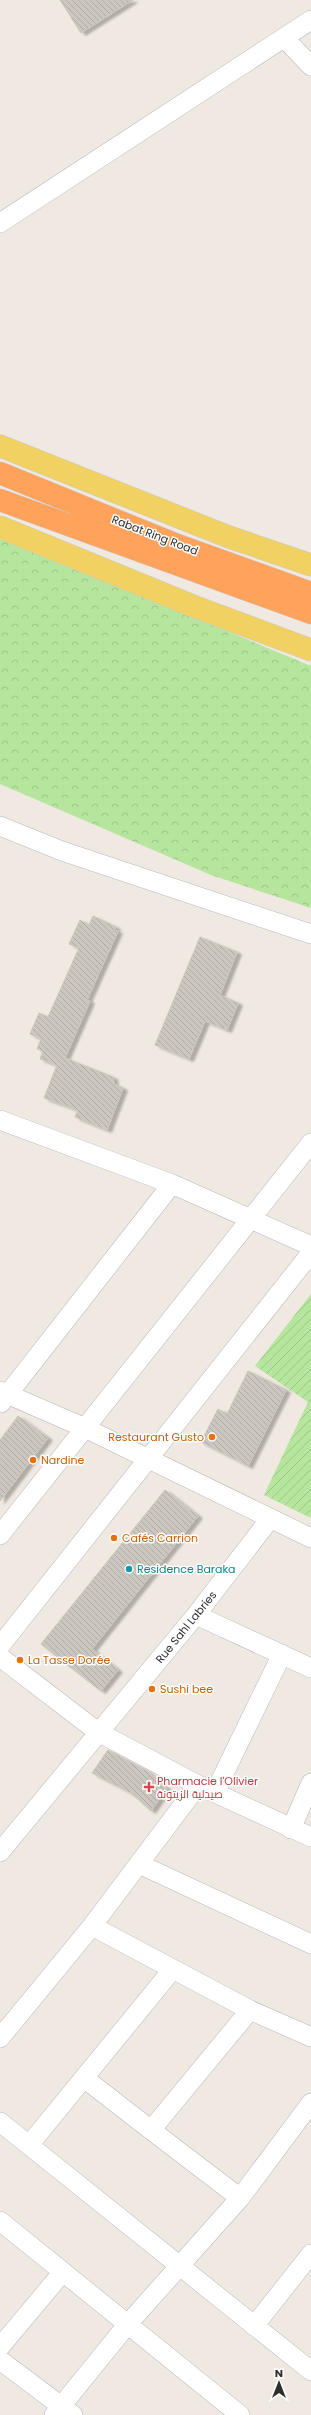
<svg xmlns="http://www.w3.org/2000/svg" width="311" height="2415" font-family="Poppins,Cairo,sans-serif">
<defs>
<pattern id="forest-crowns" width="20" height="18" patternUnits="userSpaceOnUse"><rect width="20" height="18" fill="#b6e59e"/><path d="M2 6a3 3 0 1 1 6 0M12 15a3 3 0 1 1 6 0" fill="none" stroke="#9dc588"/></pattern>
<pattern id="garden-furrows" width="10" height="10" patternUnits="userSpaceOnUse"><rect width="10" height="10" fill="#b6e59e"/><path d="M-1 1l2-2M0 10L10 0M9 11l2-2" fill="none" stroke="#9dc588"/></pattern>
<pattern id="building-back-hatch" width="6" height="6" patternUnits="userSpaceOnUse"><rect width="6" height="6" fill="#cbc7bf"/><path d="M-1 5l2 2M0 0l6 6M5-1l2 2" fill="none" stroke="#afaba4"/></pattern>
<filter id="shadow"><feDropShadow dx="4.5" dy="2.5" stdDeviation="1" flood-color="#0004"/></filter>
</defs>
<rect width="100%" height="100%" fill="#efe9e1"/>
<path fill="url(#forest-crowns)" d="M 0,536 L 311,666 L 311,908 L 211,875 L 0,784 Z"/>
<path fill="url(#garden-furrows)" d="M 311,1294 L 311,1518 L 264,1495 L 308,1402 L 255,1366 Z"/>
<path fill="url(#building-back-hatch)" stroke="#cbc5ba" filter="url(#shadow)" d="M 60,0 L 133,0 L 81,33 Z
M 93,916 L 116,927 L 114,930 L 118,931 L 87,1000 L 90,1001 L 65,1058 L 113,1077 L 114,1084 L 123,1088 L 107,1130 L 75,1117 L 78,1110 L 44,1098 L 57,1065 L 40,1059 L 43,1051 L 37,1049 L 41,1039 L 30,1034 L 39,1013 L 48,1017 L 79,948 L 69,944 L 80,920 L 89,925 Z
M 200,937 L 237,952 L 220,995 L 238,1003 L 227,1030 L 205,1021 L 189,1059 L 155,1045 Z
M 248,1371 L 286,1390 L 248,1466 L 201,1442 L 218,1409 L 227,1414 Z
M 18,1416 L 48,1438 L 0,1501 L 0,1440 Z
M 165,1490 L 198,1516 L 92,1649 L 118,1670 L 101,1691 L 41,1644 Z
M 108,1750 L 147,1771 L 167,1788 L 151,1811 L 131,1793 L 92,1773 Z"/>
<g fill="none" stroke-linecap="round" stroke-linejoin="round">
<defs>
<path id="minor" d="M 284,38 L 311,66
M 0,223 L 311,20
M 0,826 L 62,851 L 311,934
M 0,1120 L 172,1184 L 311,1246
M 0,1391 L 85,1428 L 311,1538
M 1,1403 L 172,1184
M 0,1535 L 311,1143
M 196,1615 L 311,1668
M 0,1646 L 311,1253
M 0,1657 L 98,1732 L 198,1785 L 311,1837
M 215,1792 L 282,1654
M 291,1829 L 311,1783
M 0,1852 L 196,1615 L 270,1519
M 139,1864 L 311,1944
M 92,1926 L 250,2010 L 311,2037
M 0,2038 L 92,1926 L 198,1785
M 84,2078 L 151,2130
M 0,2122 L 311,2371
M 29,2145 L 173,1969
M 240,2198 L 151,2130 L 250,2010
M 0,2221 L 240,2415
M 254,2326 L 311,2254
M 0,2347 L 62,2273
M 0,2360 L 73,2415
M 54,2415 L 127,2325 L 240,2198 L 311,2103"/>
<path id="major" d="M 0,446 L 229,537 L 311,565
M 0,527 L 193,606 L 311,650"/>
<path id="highway" d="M 0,473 L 172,543 L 311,593
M 0,500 L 311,613"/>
</defs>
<use href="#minor" stroke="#b4b7c1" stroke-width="20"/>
<use href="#major" stroke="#c9c9c9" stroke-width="23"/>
<use href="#highway" stroke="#c9c9c9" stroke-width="23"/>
<use href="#minor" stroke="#fff" stroke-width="19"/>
<use href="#major" stroke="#f2d163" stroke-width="22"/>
<use href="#highway" stroke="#ffa35c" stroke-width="22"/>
</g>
<g fill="#e8710a" stroke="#fff" stroke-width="1.5">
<circle cx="212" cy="1437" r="4"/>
<circle cx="33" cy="1460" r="4"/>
<circle cx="114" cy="1538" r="4"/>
<circle cx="20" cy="1660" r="4"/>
<circle cx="152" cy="1689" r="4"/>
</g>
<circle fill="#0f9aa8" stroke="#fff" stroke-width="1.5" cx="129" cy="1569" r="4"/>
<path fill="#e0444e" stroke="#fff" stroke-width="1.5" d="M147 1781h4v4h4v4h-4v4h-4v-4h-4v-4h4z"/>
<g text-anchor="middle" stroke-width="3" stroke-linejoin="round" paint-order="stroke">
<g font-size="11" fill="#2e2e2e" stroke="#fff">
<text transform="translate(155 535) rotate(21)" y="4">Rabat Ring Road</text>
<text transform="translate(186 1627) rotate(-51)" y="4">Rue Sahl Labries</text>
</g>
<g font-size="11" fill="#c56008" stroke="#fff" text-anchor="start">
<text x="204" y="1441" text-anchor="end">Restaurant Gusto</text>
<text x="41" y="1464">Nardine</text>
<text x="122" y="1542">Cafés Carrion</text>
<text x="28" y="1664">La Tasse Dorée</text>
<text x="160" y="1693">Sushi bee</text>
</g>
<g font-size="11" fill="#0d838f" stroke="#fff" text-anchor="start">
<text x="137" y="1573">Residence Baraka</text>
</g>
<g font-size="11" fill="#be3a42" stroke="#fff" text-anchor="start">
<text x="157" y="1785">Pharmacie l'Olivier<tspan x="157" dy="13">صيدلية الزيتونة</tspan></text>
</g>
</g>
<g transform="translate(279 2383)" stroke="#ffffff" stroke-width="3" paint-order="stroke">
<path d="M0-3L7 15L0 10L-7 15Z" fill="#2e2e2e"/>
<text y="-6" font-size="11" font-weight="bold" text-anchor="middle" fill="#2e2e2e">N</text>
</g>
</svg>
